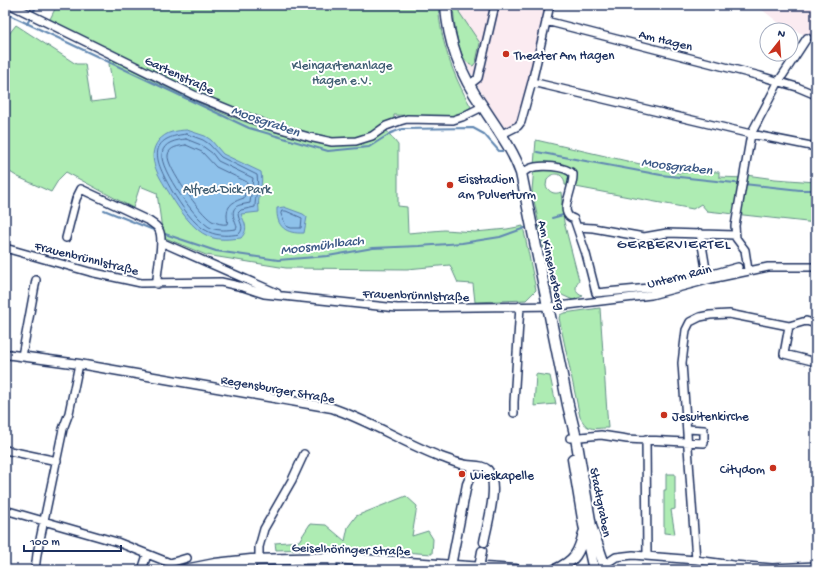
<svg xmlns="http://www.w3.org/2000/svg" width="821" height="575" font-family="'Gochi Hand',sans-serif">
<rect width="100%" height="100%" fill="#fff"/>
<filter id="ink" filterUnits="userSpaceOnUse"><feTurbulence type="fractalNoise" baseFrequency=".025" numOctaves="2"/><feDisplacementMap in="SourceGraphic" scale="8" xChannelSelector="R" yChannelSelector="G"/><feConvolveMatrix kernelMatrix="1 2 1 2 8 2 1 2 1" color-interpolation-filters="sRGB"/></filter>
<g filter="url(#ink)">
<path fill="#fbebf1" d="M 453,5 L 546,5 L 518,119 L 513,124 L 504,127 L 484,97 L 464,59 L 455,29 Z
M 756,5 L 816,5 L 816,40 L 779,23 Z"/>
<path fill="#aeecb3" stroke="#648e88" d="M 57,5 L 438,5 C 441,43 452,73 471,107 L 463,112 L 449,117 L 394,115 L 394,119 L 383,124 L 367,135 L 357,139 L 341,139 L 316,136 L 261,121 L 187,88 L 49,21 Z
M 453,5 L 461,5 L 459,12 L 480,43 L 476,62 L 473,66 C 457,62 454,20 453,5 Z
M 16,25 L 76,64 L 85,64 L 91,102 L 115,99 L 109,64 L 111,59 C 178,93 257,137 332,142 C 340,143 349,145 356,144 C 368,142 377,136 387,131 L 398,145 L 398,206 L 407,207 L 408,233 L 444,230 L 475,232 L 507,229 L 523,226 L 536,290 L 526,300 L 475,302 L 473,284 L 458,283 L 450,265 L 407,269 L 286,268 L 206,255 L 163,237 L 157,193 L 140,186 L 133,208 L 66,172 L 59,179 L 51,192 L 18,177 L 5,169 L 5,39 Z
M 536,140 L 679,173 L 699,171 L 719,172 L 719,177 L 745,178 L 746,175 L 775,179 L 816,182 L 816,223 L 707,211 L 701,204 L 693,209 L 565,185 C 565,174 554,170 547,179 L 546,186 C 549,192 554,195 561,192 L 564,222 L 579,280 C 575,286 574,294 583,296 L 573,300 L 553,291 L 532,191 Z
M 600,308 L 608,428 C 592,428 588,432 580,417 L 559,318 L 560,315 L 564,313 Z
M 536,374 L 550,376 L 556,404 L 534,406 Z
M 666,474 L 675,474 L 675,509 L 671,510 L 675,534 L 664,533 L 664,490 L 666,490 Z
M 406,496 L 417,506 L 412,536 L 428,531 L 433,539 L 432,554 L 344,548 L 276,550 L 275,543 L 299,541 L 310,524 L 326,525 L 345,541 L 348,527 L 356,516 Z"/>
<path fill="#8ec1ea" stroke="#6087b2" d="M 187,130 L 205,136 L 211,140 L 223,154 L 261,172 C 263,184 260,188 259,198 C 258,203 259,207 259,212 L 241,214 C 245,224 249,229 241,238 C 230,239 218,241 208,236 C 193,230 179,209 171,196 C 161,179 144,158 159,140 C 162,137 167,133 172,132 C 177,131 182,130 187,130 Z
M 284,207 L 303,214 L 307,217 L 304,233 C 286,234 276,227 277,208 Z"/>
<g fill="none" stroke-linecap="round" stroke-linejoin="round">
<path stroke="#496996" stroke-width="1" d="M 187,134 L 203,140 L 209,144 L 221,157 L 257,175 C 259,186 255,197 255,207 L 241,210 L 238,213 C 238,221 246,227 239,234 C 229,236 218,236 209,232 C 193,225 181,205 172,191 C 157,164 143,138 187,134 Z
M 186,139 L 201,145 L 212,153 L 218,161 L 253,178 L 250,203 C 247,204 243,204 240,205 C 229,208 234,219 237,227 L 236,229 C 228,230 219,231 211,228 C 197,222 159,169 162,154 C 163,142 177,140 186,139 Z
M 186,145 L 202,152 L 216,167 L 247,182 L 244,198 C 235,201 227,204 227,215 C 227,219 228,221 227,224 C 223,225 216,223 212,221 C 201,215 166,167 168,155 C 169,147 179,146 186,145 Z
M 282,211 L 286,211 L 302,218 L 301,228 L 291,228 L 286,226 L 281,214 Z"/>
<path stroke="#6087b2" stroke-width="2" d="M 5,13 L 249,128 L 328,151 L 369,147 L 391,133 L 402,129 L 473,128 L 484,134 L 499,151 L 503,151
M 27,24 L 37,5
M 537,152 L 661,175 L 800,190 L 816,190
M 104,210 L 156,231
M 552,218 L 563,215
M 162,233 L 216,251 L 278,260 L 328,256 L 373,248 L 419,246 L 462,243 L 500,237 L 525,228"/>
<defs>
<path id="minor" d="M 11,5 L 196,96 L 267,125 L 309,137 L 332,142 L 356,141 L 372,136 L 386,126 L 400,121 L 407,119 L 453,120 L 462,117 L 482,107
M 546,21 L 760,76 L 797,87 L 816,95
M 532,82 L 751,134 L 816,147
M 469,85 L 478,78 L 495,5
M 502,134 L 518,126 L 521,122 L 532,82 L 550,5
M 521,173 C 524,172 526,170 529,169 C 539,164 566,166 573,174 C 574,186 563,206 567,213 C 568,217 571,218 574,219 L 586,254 L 596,293 L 649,288 L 676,284 L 738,267
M 577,227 L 593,228 L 644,237 L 667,233 L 735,235
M 700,233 L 707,275
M 66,238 L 76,199 L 81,189 L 149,221 C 153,224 157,225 159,230 C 165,241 156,269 157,284
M 161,242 L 277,293
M 5,248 L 90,272 L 141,283 L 221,282 L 243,287 L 264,294 L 397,308 L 559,306 L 651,295 L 711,279 L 768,267 L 816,267
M 748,270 L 745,250 L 736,238 L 735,226 L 751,134 L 779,81 L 807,38
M 816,324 L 806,321 L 789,326 L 784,354 L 816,362
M 22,356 L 36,280
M 514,413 L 514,402 L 520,306
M 570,438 L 601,435 L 627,439 L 704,443 L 704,430 L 687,429
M 646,439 L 647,556
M 5,450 L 57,461
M 5,510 L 117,542 L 170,563 L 187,558
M 251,560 L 252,570
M 259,560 L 259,547 L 264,529 L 292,480 L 304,454
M 696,560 L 682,363 L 686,330 L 690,322 L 700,317 L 710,315 L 729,314 L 789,326
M 604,565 L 616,557 L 633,555 L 696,560 L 733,565 L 772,568 L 816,566
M 35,570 L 37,554 L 63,429 L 69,413 L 79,364
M 142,570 L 147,555
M 333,570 L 333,558"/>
<path id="tertiary" d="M 5,354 L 79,364 L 332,408 C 370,421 404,443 441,457 C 450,460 458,464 467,465 C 474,466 483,465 488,470 C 500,484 487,525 484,542
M 451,566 L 467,484 L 471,475 L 471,466
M 479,568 L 482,551"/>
<path id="secondary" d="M 446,5 C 448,43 461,76 483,107 C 497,129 512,148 521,173 L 568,405 L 576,438 L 591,526 L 606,570
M 573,459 L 584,525 L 594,570
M 185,570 L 215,564 L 251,560 L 333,558 L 516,570
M 555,570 C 575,561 579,553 584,533"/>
</defs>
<use href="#minor" stroke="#1b2f5e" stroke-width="10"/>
<use href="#tertiary" stroke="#1b2f5e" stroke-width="11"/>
<use href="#secondary" stroke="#1b2f5e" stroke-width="13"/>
<use href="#minor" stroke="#fff" stroke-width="7"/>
<use href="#tertiary" stroke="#fff" stroke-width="8"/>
<use href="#secondary" stroke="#fff" stroke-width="10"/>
</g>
</g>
<g fill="#c8321e" stroke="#fff" stroke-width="1.5">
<circle cx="506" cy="54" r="4"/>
<circle cx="450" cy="185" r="4"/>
<circle cx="664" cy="415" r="4"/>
<circle cx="773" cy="468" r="4"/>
<circle cx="462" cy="474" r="4"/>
</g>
<g text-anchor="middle" stroke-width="4" stroke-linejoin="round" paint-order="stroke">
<g font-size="13" fill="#1b2f5e" stroke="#fff">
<text transform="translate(666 39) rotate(14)" y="5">Am Hagen</text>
<text transform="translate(180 74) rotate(25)" y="5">Gartenstraße</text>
<text transform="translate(87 257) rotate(14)" y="5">Frauenbrünnlstraße</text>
<text transform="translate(553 265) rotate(78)" y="5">Am Kinseherberg</text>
<text transform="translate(679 275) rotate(-14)" y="5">Unterm Rain</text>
<text transform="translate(416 294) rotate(2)" y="5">Frauenbrünnlstraße</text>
<text transform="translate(278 388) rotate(10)" y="5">Regensburger Straße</text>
<text transform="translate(602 502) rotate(79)" y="5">Stadtgraben</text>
<text transform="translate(351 548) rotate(2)" y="5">Geiselhöringer Straße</text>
</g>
<g font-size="13" fill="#1b2f5e" stroke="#fff" text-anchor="start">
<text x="514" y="59">Theater Am Hagen</text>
<text x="458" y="183">Eisstadion<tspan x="458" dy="15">am Pulverturm</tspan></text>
<text x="672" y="420">Jesuitenkirche</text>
<text x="765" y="473" text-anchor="end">Citydom</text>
<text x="470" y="479">Wieskapelle</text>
</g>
<g font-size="13" fill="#405e73" stroke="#fff">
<text x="342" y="69">Kleingartenanlage<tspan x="342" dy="15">Hagen e.V.</tspan></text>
<text x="227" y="193">Alfred-Dick-Park</text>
</g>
<g font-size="14" font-style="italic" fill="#3e5b88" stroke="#fff">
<text transform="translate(266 120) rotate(19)" y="5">Moosgraben</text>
<text transform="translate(677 165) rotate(7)" y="5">Moosgraben</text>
<text transform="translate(322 244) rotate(-7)" y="5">Moosmühlbach</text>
</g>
<g font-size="15" letter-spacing="1" fill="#1b2f5e" stroke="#fff">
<text x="674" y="248">GERBERVIERTEL</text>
</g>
</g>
<rect width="821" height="575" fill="none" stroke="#fff" stroke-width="20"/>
<rect x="10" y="10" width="801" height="555" fill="none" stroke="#1b2f5e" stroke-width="1.5" filter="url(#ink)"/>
<g transform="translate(779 42) rotate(17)"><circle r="19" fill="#ffffff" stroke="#a4acbf"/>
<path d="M0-3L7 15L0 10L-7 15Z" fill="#c8321e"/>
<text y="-6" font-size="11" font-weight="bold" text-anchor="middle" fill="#1b2f5e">N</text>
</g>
<path d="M24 545v6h97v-6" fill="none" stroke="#1b2f5e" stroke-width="2"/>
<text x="30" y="545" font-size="12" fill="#1b2f5e" stroke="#ffffff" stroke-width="3" paint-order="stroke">100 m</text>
</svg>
